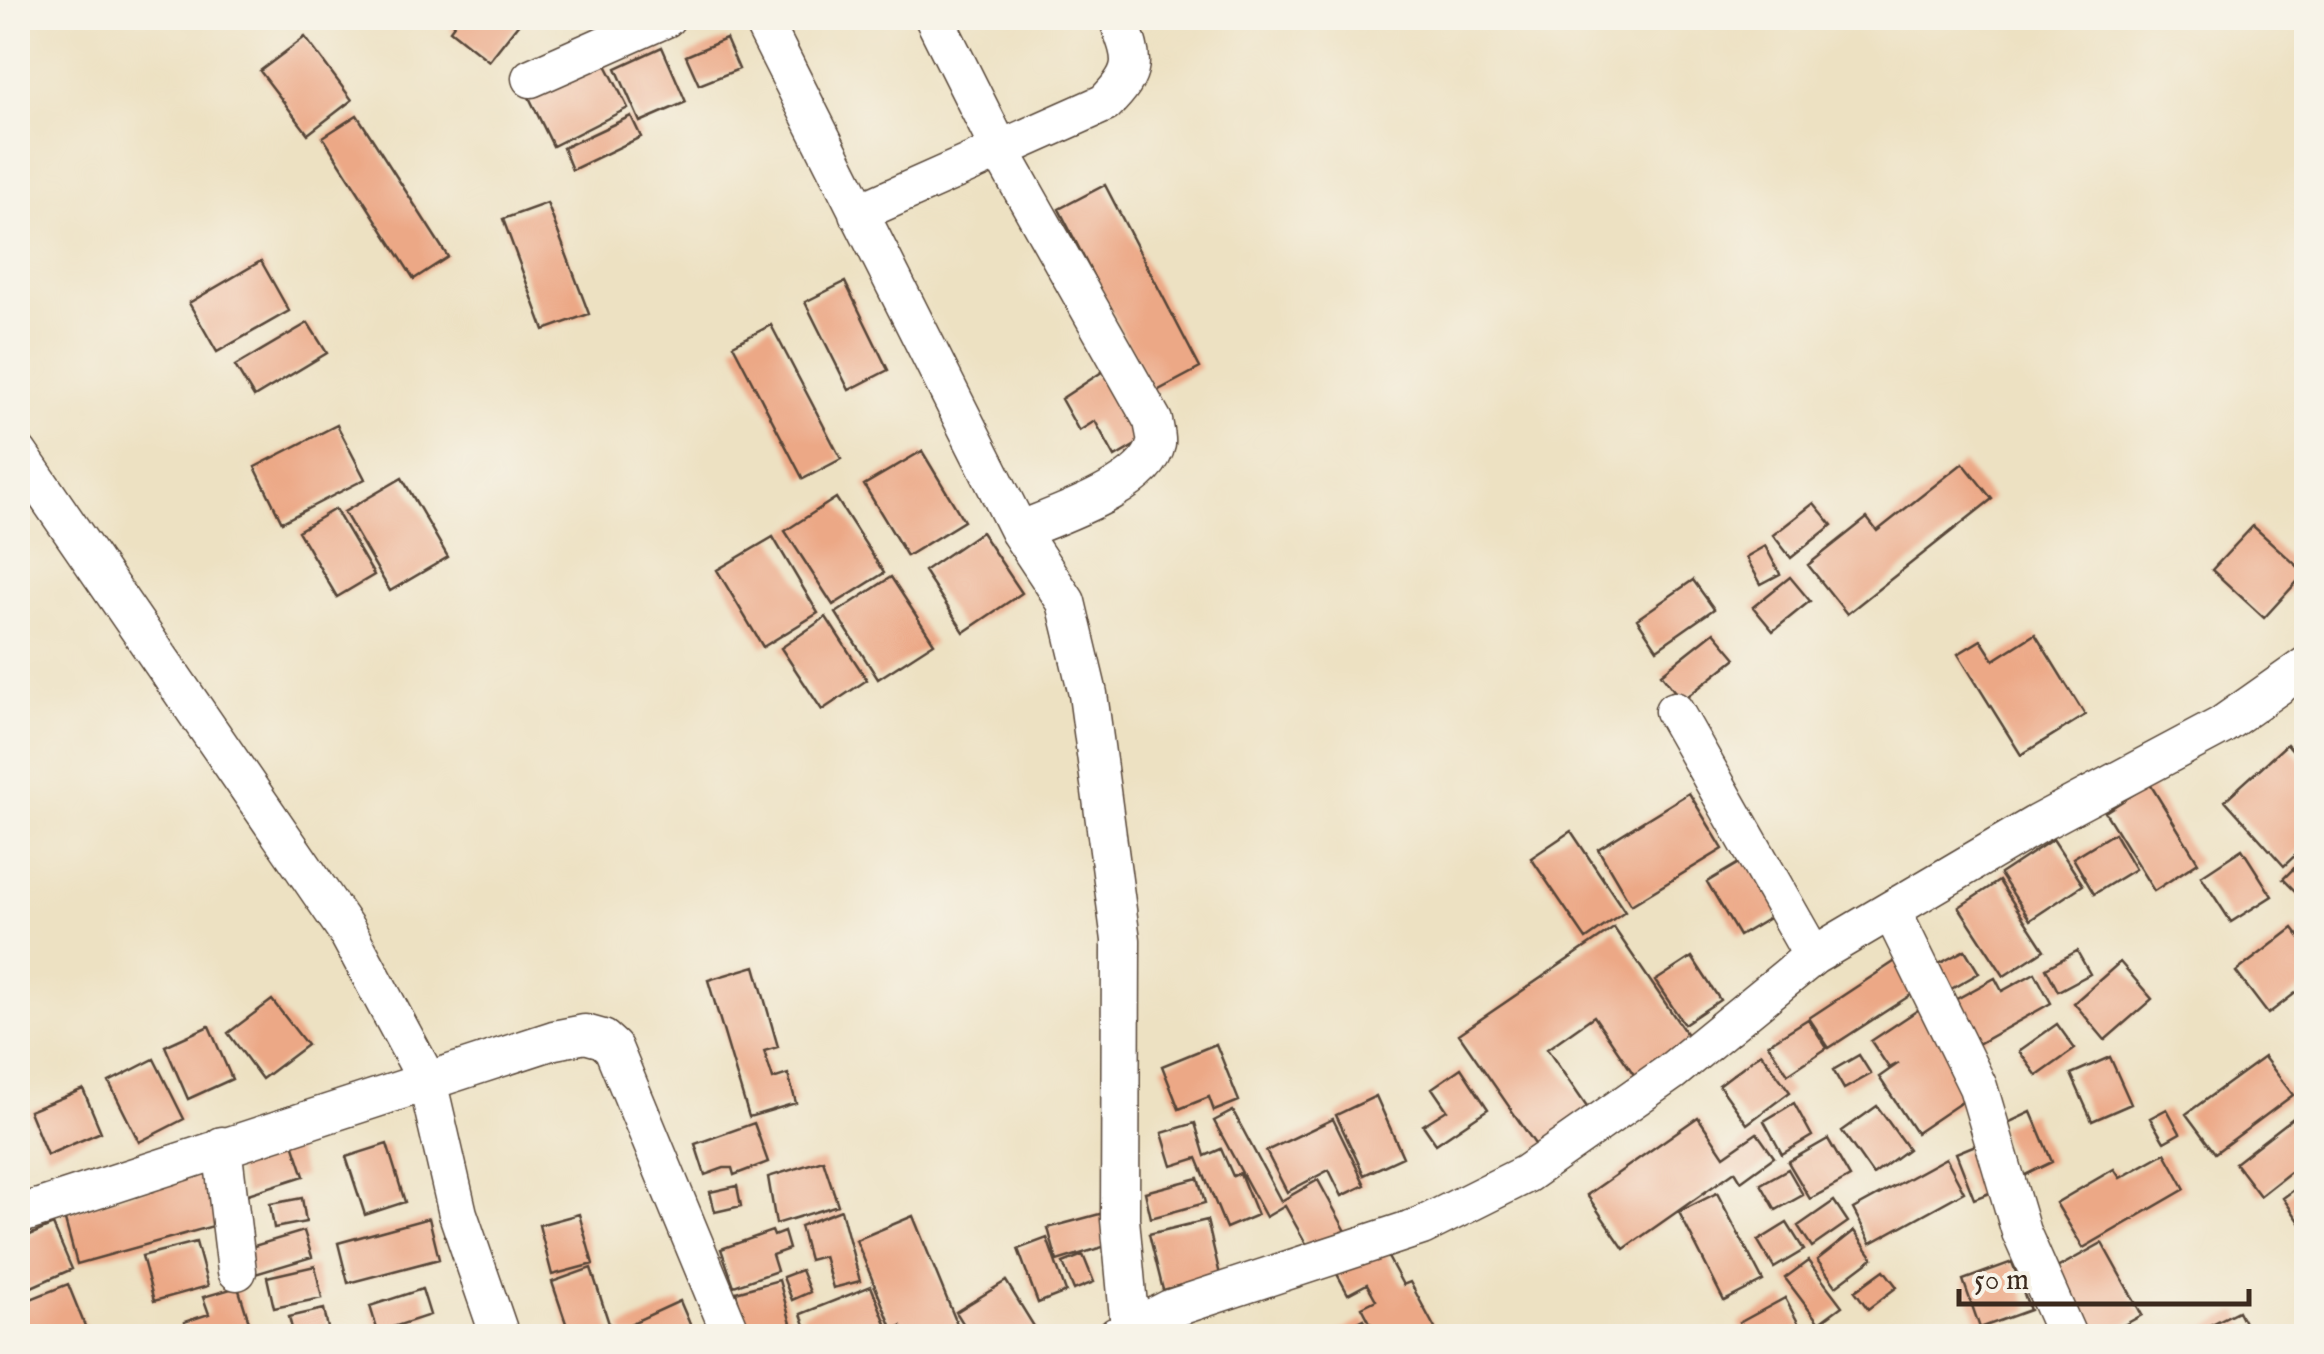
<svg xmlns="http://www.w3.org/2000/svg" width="2324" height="1354" font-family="'IM FELL English',serif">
<rect width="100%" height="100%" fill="#f7f3e8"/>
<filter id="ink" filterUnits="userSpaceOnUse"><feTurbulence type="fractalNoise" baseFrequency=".01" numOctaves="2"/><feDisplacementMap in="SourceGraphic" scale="20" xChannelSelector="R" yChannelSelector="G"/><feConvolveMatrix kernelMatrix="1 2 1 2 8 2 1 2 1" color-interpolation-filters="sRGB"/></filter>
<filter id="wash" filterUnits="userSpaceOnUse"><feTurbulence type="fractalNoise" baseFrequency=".0048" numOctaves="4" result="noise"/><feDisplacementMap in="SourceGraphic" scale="40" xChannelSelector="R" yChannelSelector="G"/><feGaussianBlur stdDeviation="2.25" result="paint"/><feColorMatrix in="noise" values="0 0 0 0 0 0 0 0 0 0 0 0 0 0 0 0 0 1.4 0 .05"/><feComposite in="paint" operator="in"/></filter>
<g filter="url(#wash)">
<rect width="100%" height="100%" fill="#ede1c2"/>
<g id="blocks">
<path fill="#eca886" d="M 459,18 L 523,18 L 489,61 L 450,30 Z
M 305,37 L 352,100 L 308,134 L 260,71 Z
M 726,39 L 739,69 L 699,85 L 686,56 Z
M 662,47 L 686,102 L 640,122 L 616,68 Z
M 601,55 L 628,108 L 553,146 L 527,93 Z
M 357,115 L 448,257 L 414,279 L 323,137 Z
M 631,116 L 641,137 L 572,170 L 563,148 Z
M 1105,185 L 1200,368 L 1153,393 L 1059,209 Z
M 547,203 L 589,314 L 544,330 L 503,219 Z
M 261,261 L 289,311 L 217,352 L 189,303 Z
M 845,282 L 888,370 L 849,390 L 805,302 Z
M 308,323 L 327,353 L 254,397 L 235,366 Z
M 771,325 L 841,459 L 803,479 L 733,345 Z
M 1111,366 L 1151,436 L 1115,457 L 1095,421 L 1079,431 L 1061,399 Z
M 337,425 L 365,479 L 282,522 L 255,467 Z
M 922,451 L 964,521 L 907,556 L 864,485 Z
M 1963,463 L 1992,499 L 1847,614 L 1808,565 L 1867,518 L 1877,531 Z
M 402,478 L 448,557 L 390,591 L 344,512 Z
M 836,498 L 884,573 L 833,605 L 785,531 Z
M 1814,503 L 1832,525 L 1791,558 L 1773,535 Z
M 335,509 L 374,575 L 337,597 L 298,531 Z
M 2253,526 L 2305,573 L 2264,618 L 2212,570 Z
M 981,532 L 1022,593 L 964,632 L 924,571 Z
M 773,537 L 818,613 L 763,647 L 717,570 Z
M 1765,546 L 1780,574 L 1761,584 L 1746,557 Z
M 891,577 L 934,643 L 878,679 L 836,613 Z
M 1790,577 L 1810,601 L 1773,631 L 1753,607 Z
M 1693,580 L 1714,609 L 1657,649 L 1637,619 Z
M 826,617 L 867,680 L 822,710 L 781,648 Z
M 1714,632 L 1736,658 L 1682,701 L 1661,674 Z
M 2035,634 L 2085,715 L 2021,755 L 1958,654 L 1981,640 L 1994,660 Z
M 2287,744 L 2306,765 L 2306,845 L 2284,866 L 2225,800 Z
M 2150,784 L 2198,862 L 2154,891 L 2105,812 Z
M 1689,793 L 1723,849 L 1631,905 L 1598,849 Z
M 1571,831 L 1625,912 L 1586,939 L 1531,858 Z
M 2114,833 L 2135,869 L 2094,894 L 2073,858 Z
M 2053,839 L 2083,885 L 2030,920 L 2000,874 Z
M 2242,849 L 2272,896 L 2231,922 L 2201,876 Z
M 2306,856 L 2306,902 L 2283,879 Z
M 1749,857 L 1781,911 L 1739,936 L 1707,882 Z
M 1999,881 L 2044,950 L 2004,976 L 1959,907 Z
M 1614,928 L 1696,1048 L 1641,1085 L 1594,1016 L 1547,1049 L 1591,1113 L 1539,1150 L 1459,1034 Z
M 2293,928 L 2306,945 L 2306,985 L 2268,1014 L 2236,972 Z
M 1965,950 L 1979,973 L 1951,989 L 1937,965 Z
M 2077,951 L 2090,974 L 2058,991 L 2046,968 Z
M 1692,957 L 1720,1000 L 1684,1024 L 1655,981 Z
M 1897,960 L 1917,991 L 1829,1048 L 1809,1018 Z
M 2120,962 L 2152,999 L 2105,1040 L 2074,1003 Z
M 755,966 L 778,1047 L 764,1051 L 773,1079 L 788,1074 L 796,1103 L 749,1117 L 708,980 Z
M 2035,973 L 2051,1003 L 1969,1049 L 1944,1006 L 1995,978 L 2002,991 Z
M 272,1000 L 307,1045 L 262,1079 L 228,1033 Z
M 1921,1008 L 1978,1091 L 1916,1133 L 1879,1077 L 1899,1063 L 1889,1068 L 1871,1041 Z
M 1808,1019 L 1827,1048 L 1788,1074 L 1768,1044 Z
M 2057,1024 L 2075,1049 L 2037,1076 L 2019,1051 Z
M 209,1026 L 232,1079 L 188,1099 L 165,1046 Z
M 1216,1044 L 1239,1101 L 1214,1111 L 1209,1097 L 1179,1109 L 1162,1066 Z
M 1761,1053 L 1790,1092 L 1747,1124 L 1719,1085 Z
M 1859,1055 L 1871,1074 L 1844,1089 L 1833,1070 Z
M 2110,1057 L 2131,1104 L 2092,1121 L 2071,1074 Z
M 2264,1057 L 2293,1095 L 2215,1153 L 2186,1114 Z
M 154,1059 L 184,1119 L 139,1142 L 109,1082 Z
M 1461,1068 L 1488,1109 L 1436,1144 L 1423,1125 L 1447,1110 L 1432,1088 Z
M 83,1089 L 101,1132 L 47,1155 L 29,1111 Z
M 1376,1096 L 1403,1157 L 1364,1175 L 1336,1115 Z
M 1794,1103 L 1812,1136 L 1782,1154 L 1764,1121 Z
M 1877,1106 L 1908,1149 L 1873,1175 L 1842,1131 Z
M 2306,1108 L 2306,1172 L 2299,1178 L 2293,1170 L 2260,1196 L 2235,1163 Z
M 2167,1109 L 2180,1133 L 2164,1142 L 2150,1118 Z
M 1233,1111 L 1281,1201 L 1318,1180 L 1348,1235 L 1313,1256 L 1285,1206 L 1266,1217 L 1214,1121 Z
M 2031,1112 L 2052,1162 L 2021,1177 L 1999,1127 Z
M 1698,1117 L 1724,1156 L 1757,1133 L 1774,1157 L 1741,1181 L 1735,1171 L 1624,1249 L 1587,1195 Z
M 1333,1119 L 1365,1185 L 1342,1196 L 1329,1170 L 1287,1192 L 1266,1151 Z
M 754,1123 L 768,1162 L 734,1175 L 732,1168 L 724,1168 L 705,1175 L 695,1144 Z
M 1195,1123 L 1205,1156 L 1221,1149 L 1233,1176 L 1240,1173 L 1257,1215 L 1226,1228 L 1197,1158 L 1172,1166 L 1162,1133 Z
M 1828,1139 L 1850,1177 L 1810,1199 L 1788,1162 Z
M 293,1143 L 304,1176 L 245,1195 L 234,1162 Z
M 387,1144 L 405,1202 L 365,1215 L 346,1157 Z
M 1978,1144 L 1997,1190 L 1974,1199 L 1956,1153 Z
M 2165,1153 L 2185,1189 L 2083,1248 L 2056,1203 L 2114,1169 L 2120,1178 Z
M 1946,1158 L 1964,1192 L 1871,1243 L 1853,1209 Z
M 823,1160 L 838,1205 L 776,1224 L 768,1177 Z
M 1788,1169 L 1803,1195 L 1776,1210 L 1761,1184 Z
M 209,1171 L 224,1223 L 77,1264 L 63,1213 Z
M 1198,1178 L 1205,1203 L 1151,1218 L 1145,1192 Z
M 2306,1181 L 2306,1231 L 2283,1198 Z
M 737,1186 L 741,1206 L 715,1212 L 710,1192 Z
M 1717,1193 L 1763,1281 L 1724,1301 L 1679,1212 Z
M 302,1198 L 306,1222 L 274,1228 L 270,1204 Z
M 1834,1201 L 1848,1222 L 1812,1247 L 1798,1226 Z
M 841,1210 L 860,1281 L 833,1288 L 824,1256 L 809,1260 L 800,1226 Z
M 1107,1212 L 1116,1243 L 1057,1261 L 1048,1228 Z
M 579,1214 L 593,1264 L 552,1275 L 539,1225 Z
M 913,1216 L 960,1331 L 945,1336 L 905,1336 L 901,1326 L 893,1330 L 856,1240 Z
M 429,1218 L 439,1259 L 348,1283 L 338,1243 Z
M 1207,1220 L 1220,1275 L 1163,1290 L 1149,1234 Z
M 1787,1223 L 1804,1250 L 1774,1268 L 1758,1241 Z
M 18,1225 L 23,1238 L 53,1225 L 72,1269 L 18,1293 Z
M 304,1231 L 312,1257 L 252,1275 L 244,1249 Z
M 772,1231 L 774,1236 L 784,1232 L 789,1249 L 772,1255 L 777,1271 L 734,1286 L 721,1249 Z
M 1854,1231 L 1873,1258 L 1836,1286 L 1817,1260 Z
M 1047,1238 L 1066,1292 L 1038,1303 L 1018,1249 Z
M 196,1242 L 208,1286 L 154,1301 L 142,1256 Z
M 2102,1243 L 2142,1315 L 2104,1336 L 2084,1336 L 2048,1273 Z
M 1383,1248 L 1403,1285 L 1410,1282 L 1439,1336 L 1377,1336 L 1362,1307 L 1376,1300 L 1367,1284 L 1348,1294 L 1336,1272 Z
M 1083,1255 L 1094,1282 L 1074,1290 L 1063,1263 Z
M 1808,1261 L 1842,1306 L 1819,1323 L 1785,1278 Z
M 2012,1262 L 2030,1310 L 1980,1328 L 1963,1280 Z
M 315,1266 L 322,1298 L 274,1308 L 267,1277 Z
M 591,1268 L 613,1336 L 557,1336 L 569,1332 L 552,1282 Z
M 801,1270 L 810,1292 L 792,1300 L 783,1277 Z
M 1884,1270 L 1897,1287 L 1868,1309 L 1855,1291 Z
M 779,1280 L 793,1331 L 747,1336 L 736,1292 Z
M 1006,1281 L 1040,1336 L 971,1336 L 956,1312 Z
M 68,1284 L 89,1336 L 19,1336 L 18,1304 Z
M 871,1286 L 891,1336 L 809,1336 L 801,1314 Z
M 238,1287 L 250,1325 L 225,1332 L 227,1336 L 188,1336 L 184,1322 L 209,1314 L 203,1297 Z
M 422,1289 L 430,1315 L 378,1332 L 370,1306 Z
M 1785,1298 L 1803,1332 L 1794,1336 L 1745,1336 L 1739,1323 Z
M 680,1301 L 695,1336 L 625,1336 L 621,1328 Z
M 324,1309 L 329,1333 L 294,1336 L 289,1317 Z
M 2238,1311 L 2251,1336 L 2188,1336 Z
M 1364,1319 L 1373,1336 L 1331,1336 Z"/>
</g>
</g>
<g filter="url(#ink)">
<use href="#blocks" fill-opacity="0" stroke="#564537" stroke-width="2.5"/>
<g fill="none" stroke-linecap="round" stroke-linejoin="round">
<defs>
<path id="street" d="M 761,18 L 1019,531 L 1066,602 L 1088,694 L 1121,940 L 1120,1219 L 1130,1328
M 934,18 L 1000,150 L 1153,421 C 1154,427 1157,438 1156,444 C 1147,486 1055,516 1019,531
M 531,78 L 666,18
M 858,213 L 1105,103 C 1139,69 1133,59 1118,18
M 18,453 L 347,931 L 427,1080 L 458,1214 L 500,1336
M 1674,711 L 1813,956
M 1891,910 L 1978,1087 L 2021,1232 L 2067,1336
M 222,1146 L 237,1271
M 18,1215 L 554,1040 L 585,1034 L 603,1039 L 613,1048 L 732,1336
M 1117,1336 L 1170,1309 L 1422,1226 L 1526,1174 L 1671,1072 L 1813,956 L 2037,824 L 2221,726 L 2306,666"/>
</defs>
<use href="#street" stroke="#564537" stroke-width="41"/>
<use href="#street" stroke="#fff" stroke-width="38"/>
</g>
</g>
<rect width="2324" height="1354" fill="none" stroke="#f7f3e8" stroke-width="60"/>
<path d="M1959 1289v15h290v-15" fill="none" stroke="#3b2a1e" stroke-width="5"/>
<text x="1974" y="1289" font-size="30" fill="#3b2a1e" stroke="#f7f3e8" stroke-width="8" paint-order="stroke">50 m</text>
</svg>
